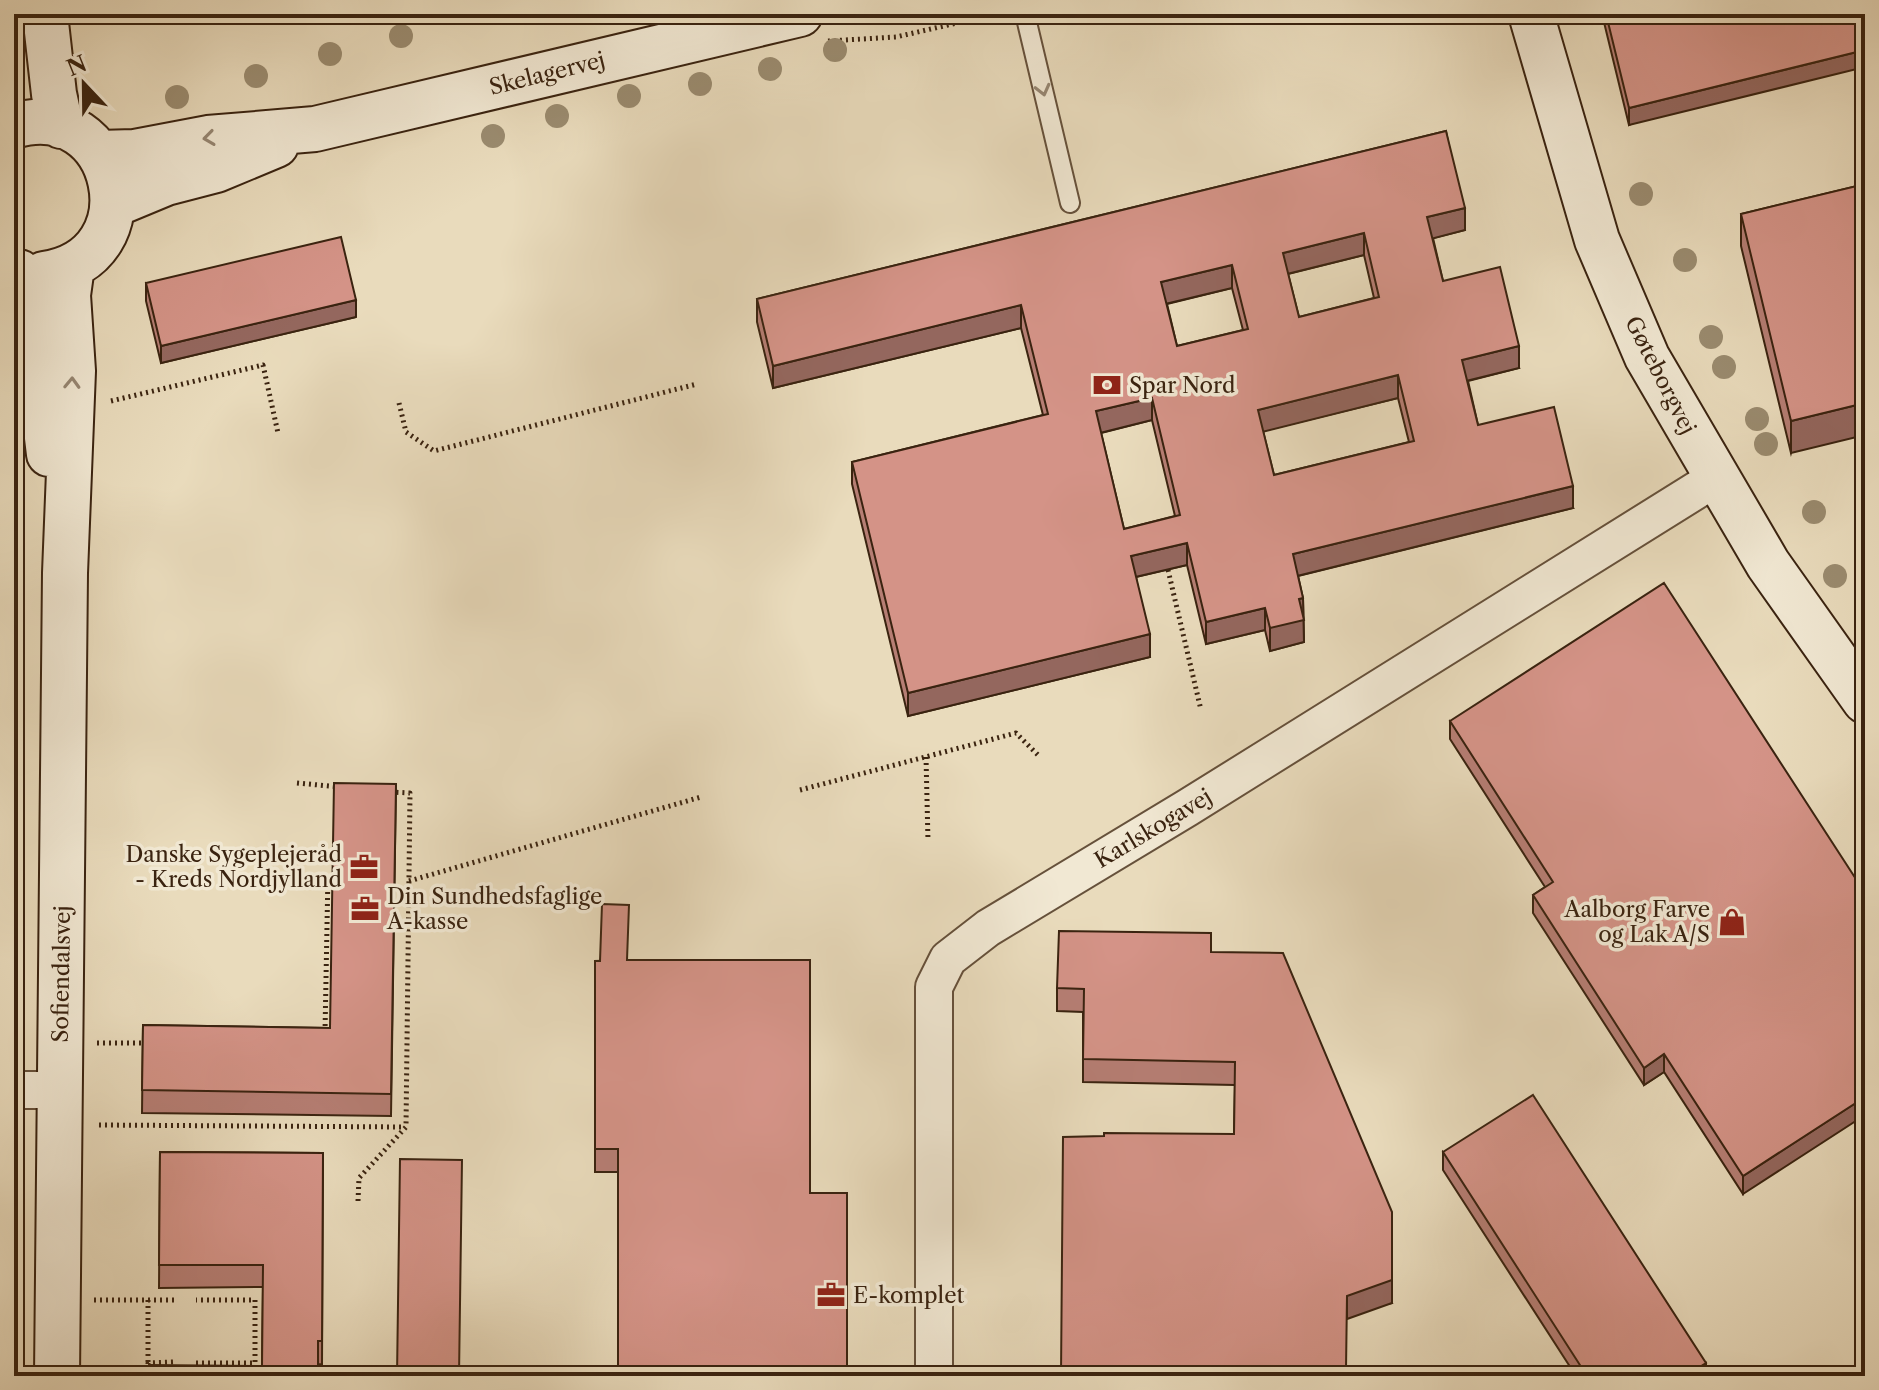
<svg xmlns="http://www.w3.org/2000/svg" width="1879" height="1390" font-family="'Libre Caslon Text',serif">
<rect width="100%" height="100%" fill="#e9dbbc"/>
<filter id="stains"><feTurbulence type="fractalNoise" baseFrequency=".0025" numOctaves="4"/><feColorMatrix values="0 0 0 0 .2 0 0 0 0 .09 0 0 0 0 .02 0 0 0 .5 -.17"/></filter>
<radialGradient id="worn" r=".72"><stop offset=".6" stop-color="#630" stop-opacity="0"/><stop offset="1" stop-color="#630" stop-opacity=".3"/></radialGradient>
<g fill="none" stroke-linecap="round" stroke-linejoin="round">
<defs>
<path id="lane" d="M 1025,14 L 1070,203"/>
<path id="street" d="M 14,1090 L 59,1090
M 934,1376 L 934,987 L 948,959 L 988,928 L 1187,808 L 1716,478"/>
<path id="secondary" d="M 45,14 L 54,94 L 61,126
M 1531,14 L 1597,240 L 1647,357 L 1768,564 L 1865,701
M 14,126 C 119,94 156,258 44,274
M 99,153 L 134,152 L 208,138 L 315,129 L 800,14
M 113,205 L 166,183 L 216,170 L 276,145
M 19,272 L 33,322 L 49,454
M 57,1376 L 65,573 L 73,371 L 68,295 L 72,266"/>
</defs>
<use href="#lane" stroke="#66513b" stroke-width="22"/>
<use href="#street" stroke="#66513b" stroke-width="40"/>
<use href="#secondary" stroke="#3a2310" stroke-width="48"/>
<path stroke="#3a2310" stroke-width="5" stroke-dasharray="2 4" stroke-linecap="butt" d="M 828,41 L 896,37 L 996,14
M 111,401 L 263,365 L 278,433
M 399,403 L 406,432 L 434,451 L 697,384
M 1168,570 L 1201,710
M 926,757 L 928,841
M 297,783 L 340,787
M 800,790 L 1016,733 L 1039,756
M 409,881 L 701,797
M 325,1032 L 328,873
M 97,1043 L 147,1043
M 99,1125 L 405,1127
M 358,1201 L 359,1178 L 406,1127 L 410,793 L 390,792
M 94,1300 L 174,1300
M 148,1300 L 148,1363
M 196,1363 L 255,1363 L 255,1300 L 196,1300
M 148,1376 L 148,1363 L 173,1362"/>
<use href="#lane" stroke="#f1e8d3" stroke-width="18"/>
<use href="#street" stroke="#f1e8d3" stroke-width="36"/>
<use href="#secondary" stroke="#f1e8d3" stroke-width="44"/>
</g>
<g fill="#9a8b6f">
<circle cx="401" cy="36" r="12"/>
<circle cx="835" cy="50" r="12"/>
<circle cx="330" cy="54" r="12"/>
<circle cx="770" cy="69" r="12"/>
<circle cx="256" cy="76" r="12"/>
<circle cx="700" cy="84" r="12"/>
<circle cx="629" cy="96" r="12"/>
<circle cx="177" cy="97" r="12"/>
<circle cx="557" cy="116" r="12"/>
<circle cx="493" cy="136" r="12"/>
<circle cx="1641" cy="194" r="12"/>
<circle cx="1685" cy="260" r="12"/>
<circle cx="1711" cy="337" r="12"/>
<circle cx="1724" cy="367" r="12"/>
<circle cx="1757" cy="419" r="12"/>
<circle cx="1766" cy="444" r="12"/>
<circle cx="1814" cy="512" r="12"/>
<circle cx="1835" cy="576" r="12"/>
</g>
<path fill="#b67e74" stroke="#3a2310" stroke-width="2" fill-rule="evenodd" d="M 1602,14 L 1865,14 L 1629,125 Z
M 1446,131 L 1465,230 L 1433,238 L 1443,281 L 1519,368 L 1468,381 L 1478,425 L 1573,508 L 1298,576 L 1303,598 L 1304,642 L 1270,651 L 1265,630 L 1206,644 L 1187,565 L 1136,577 L 1150,657 L 908,716 L 852,484 L 852,462 L 1043,415 L 1021,328 L 773,388 L 757,322 L 757,299 ZM 1364,255 L 1374,298 L 1299,317 L 1288,274 ZM 1232,288 L 1243,330 L 1177,346 L 1167,304 ZM 1398,398 L 1409,442 L 1274,475 L 1263,431 ZM 1152,420 L 1175,516 L 1124,529 L 1101,433 Z
M 1865,184 L 1791,453 L 1741,246 L 1741,214 Z
M 146,283 L 356,317 L 161,363 L 146,301 Z
M 1450,721 L 1865,893 L 1743,1194 L 1664,1072 L 1644,1085 L 1533,913 L 1533,895 L 1545,887 L 1450,739 Z
M 396,784 L 391,1116 L 142,1113 L 143,1025 L 330,1028 Z
M 1211,952 L 1392,1303 L 1061,1376 L 1234,1134 L 1235,1085 L 1083,1082 L 1083,1012 L 1057,1011 L 1057,988 Z
M 628,960 L 810,1193 L 847,1193 L 847,1376 L 618,1376 L 618,1172 L 595,1172 L 595,961 Z
M 160,1152 L 323,1153 L 322,1364 L 262,1366 L 263,1287 L 159,1288 Z
M 1443,1152 L 1706,1376 L 1576,1376 L 1443,1170 Z"/>
<path fill="#94675e" stroke="#3a2310" stroke-width="2" d="M 1865,50 L 1865,67 L 1629,125 L 1629,108 Z
M 1465,208 L 1465,230 L 1427,240 L 1427,217 Z
M 1364,233 L 1364,255 L 1283,275 L 1283,253 Z
M 1232,265 L 1232,288 L 1161,305 L 1161,282 Z
M 356,300 L 356,317 L 161,363 L 161,346 Z
M 1021,305 L 1021,328 L 773,388 L 773,366 Z
M 1519,346 L 1519,368 L 1462,382 L 1462,360 Z
M 1398,375 L 1398,398 L 1258,433 L 1258,410 Z
M 1152,398 L 1152,420 L 1096,434 L 1096,411 Z
M 1865,403 L 1865,435 L 1791,453 L 1791,421 Z
M 1573,486 L 1573,508 L 1293,577 L 1293,554 Z
M 1187,543 L 1187,565 L 1131,578 L 1131,556 Z
M 1303,598 L 1304,642 L 1270,651 L 1270,628 L 1299,599 Z
M 1265,608 L 1265,630 L 1206,644 L 1206,622 Z
M 1150,634 L 1150,657 L 908,716 L 908,693 Z
M 1664,1054 L 1664,1072 L 1644,1085 L 1644,1068 Z
M 1865,1097 L 1865,1115 L 1743,1194 L 1743,1176 Z
M 1392,1212 L 1392,1303 L 1347,1319 L 1347,1296 Z
M 1706,1363 L 1706,1376 L 1685,1376 Z"/>
<path fill="#d49387" stroke="#3a2310" stroke-width="2" fill-rule="evenodd" d="M 1606,14 L 1865,14 L 1865,50 L 1629,108 Z
M 1446,131 L 1465,208 L 1427,217 L 1443,281 L 1500,267 L 1519,346 L 1462,360 L 1478,425 L 1554,407 L 1573,486 L 1293,554 L 1303,598 L 1299,599 L 1304,620 L 1270,628 L 1265,608 L 1206,622 L 1187,543 L 1131,556 L 1150,634 L 908,693 L 852,462 L 1048,414 L 1021,305 L 773,366 L 757,299 ZM 1364,233 L 1379,297 L 1299,317 L 1283,253 ZM 1232,265 L 1248,329 L 1177,346 L 1161,282 ZM 1398,375 L 1414,441 L 1274,475 L 1258,410 ZM 1152,398 L 1180,515 L 1124,529 L 1096,411 Z
M 1865,184 L 1865,403 L 1791,421 L 1741,214 Z
M 341,237 L 356,300 L 161,346 L 146,283 Z
M 1664,583 L 1865,893 L 1865,1097 L 1743,1176 L 1664,1054 L 1644,1068 L 1533,895 L 1553,882 L 1450,721 Z
M 334,783 L 396,784 L 391,1094 L 142,1090 L 143,1025 L 330,1028 Z
M 602,904 L 629,905 L 627,960 L 810,960 L 810,1193 L 847,1193 L 847,1370 L 781,1370 L 781,1376 L 647,1376 L 647,1371 L 618,1371 L 618,1149 L 595,1149 L 595,961 L 600,961 Z
M 1059,931 L 1211,933 L 1211,952 L 1283,953 L 1392,1212 L 1392,1280 L 1347,1296 L 1346,1369 L 1398,1370 L 1398,1376 L 1061,1375 L 1063,1137 L 1104,1136 L 1104,1133 L 1234,1134 L 1235,1062 L 1083,1059 L 1084,989 L 1057,988 Z
M 1533,1095 L 1706,1363 L 1685,1376 L 1587,1376 L 1443,1152 Z
M 160,1152 L 323,1153 L 322,1341 L 318,1341 L 318,1376 L 149,1376 L 150,1365 L 262,1366 L 263,1265 L 159,1265 Z
M 400,1159 L 462,1160 L 459,1376 L 397,1376 Z"/>
<defs><path id="oneway-chevron" d="M-2-3.5L2.5 0L-2 3.5" fill="none" stroke-width="1.6" stroke-linecap="round" stroke-linejoin="round" transform="scale(2)"/></defs>
<g stroke="#968672">
<use href="#oneway-chevron" transform="translate(1043 90) rotate(76)"/>
<use href="#oneway-chevron" transform="translate(209 138) rotate(172)"/>
<use href="#oneway-chevron" transform="translate(72 383) rotate(-88)"/>
</g>
<defs>
<symbol id="bank-bare" viewBox="-9 -9 18 18"><path d="M-6-4H6V4H-6ZM0-2.3a2.3 2.3 0 1 0 0 4.6a2.3 2.3 0 1 0 0-4.6Z" fill="#8f2418" stroke="#f1e8d3" stroke-width="2.5" paint-order="stroke"/></symbol>
<symbol id="office-bare" viewBox="-9 -9 18 18"><path d="M-6-3h4V-5.5h4V-3h4V5H-6ZM-1-4.5V-3h2v-1.5ZM-6 0V1H6V0Z" fill="#8f2418" stroke="#f1e8d3" stroke-width="2.5" paint-order="stroke"/></symbol>
<symbol id="shop-bare" viewBox="-9 -9 18 18"><path d="M-5-2.5h2.3a2.7 3.5 0 0 1 5.4 0H5L5.5 6h-11ZM-1.5-2.5h3a1.5 2.3 0 0 0-3 0Z" fill="#8f2418" stroke="#f1e8d3" stroke-width="2.5" paint-order="stroke"/></symbol>
</defs>
<g fill-rule="evenodd">
<use href="#bank-bare" x="1087" y="365" width="40" height="40"/>
<use href="#office-bare" x="344" y="847" width="40" height="40"/>
<use href="#office-bare" x="345" y="889" width="40" height="40"/>
<use href="#shop-bare" x="1712" y="902" width="40" height="40"/>
<use href="#office-bare" x="811" y="1275" width="40" height="40"/>
</g>
<g text-anchor="middle" stroke-width="7" stroke-linejoin="round" paint-order="stroke">
<g font-size="22" fill="#3a2310" stroke="#f1e8d3">
<text transform="translate(547 73) rotate(-14)" y="8">Skelagervej</text>
<text transform="translate(1661 375) rotate(63)" y="8">Gøteborgvej</text>
<text transform="translate(1153 828) rotate(-31)" y="8">Karlskogavej</text>
<text transform="translate(61 974) rotate(-89)" y="8">Sofiendalsvej</text>
</g>
<g font-size="22" fill="#3a2310" stroke="#f1e8d3" text-anchor="start">
<text x="1129" y="393">Spar Nord</text>
<text x="342" y="862" text-anchor="end">Danske Sygeplejeråd<tspan x="342" dy="25">- Kreds Nordjylland</tspan></text>
<text x="387" y="904">Din Sundhedsfaglige<tspan x="387" dy="25">A-kasse</tspan></text>
<text x="1710" y="917" text-anchor="end">Aalborg Farve<tspan x="1710" dy="25">og Lak A/S</tspan></text>
<text x="853" y="1303">E-komplet</text>
</g>
</g>
<rect width="1879" height="1390" fill="none" stroke="#e9dbbc" stroke-width="48"/>
<rect x="16" y="16" width="1847" height="1358" fill="none" stroke="#3a2310" stroke-width="4"/>
<rect x="24" y="24" width="1831" height="1342" fill="none" stroke="#3a2310" stroke-width="2"/>
<g transform="translate(84 84) rotate(338)" stroke="#f1e8d3" stroke-width="6" paint-order="stroke">
<path d="M0-6L14 30L0 20L-14 30Z" fill="#3a2310"/>
<text y="-12" font-size="22" font-weight="bold" text-anchor="middle" fill="#3a2310">N</text>
</g>
<rect width="100%" height="100%" filter="url(#stains)"/>
<rect width="100%" height="100%" fill="url(#worn)"/>
</svg>
